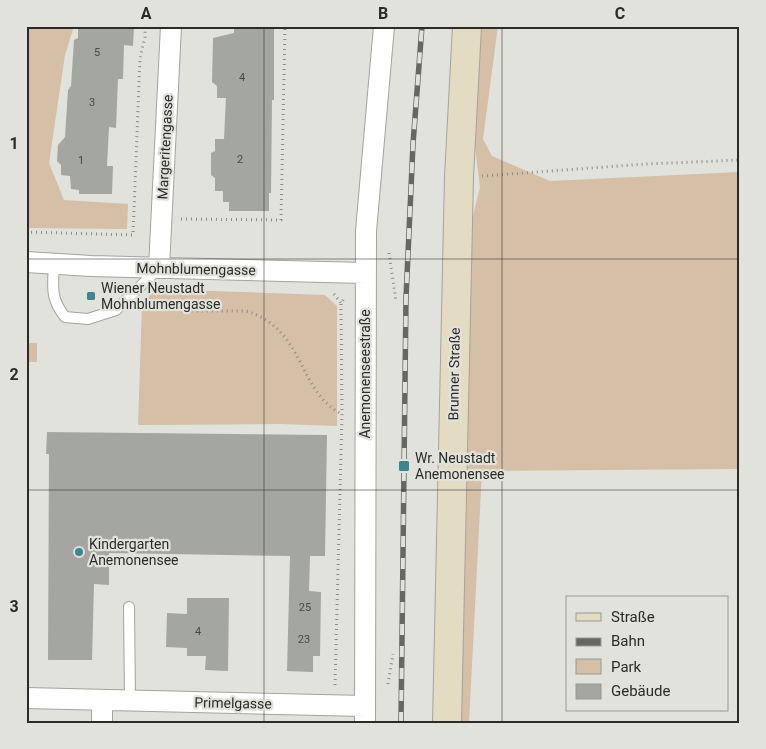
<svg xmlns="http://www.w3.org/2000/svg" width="766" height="749" font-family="Roboto,sans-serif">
<rect width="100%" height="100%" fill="#e1e2dc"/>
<path fill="#d5bfa6" d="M 26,26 L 74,26 L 65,55 L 49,163 L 64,200 L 128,204 L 127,229 L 26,228 Z
M 481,26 L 498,26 L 483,139 L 492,156 L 550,181 L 740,172 L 740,469 L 482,471 L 469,723 L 458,723 L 469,232 L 480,187 L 473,131 Z
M 154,289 L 325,295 L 337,306 L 337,426 L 281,424 L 138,425 L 142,306 Z
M 26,343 L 37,343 L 37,362 L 26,362 Z"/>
<path fill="#a4a6a1" d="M 89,26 L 134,26 L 133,46 L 124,45 L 123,79 L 118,79 L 116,128 L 109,127 L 107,166 L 113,166 L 112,194 L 79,194 L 79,190 L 71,189 L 70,176 L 61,175 L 61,165 L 57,161 L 58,145 L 65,137 L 68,90 L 71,86 L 74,40 L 78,38 L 78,28 L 89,28 Z
M 234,26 L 274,27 L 274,100 L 272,100 L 271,193 L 269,193 L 269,211 L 229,211 L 229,202 L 223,202 L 223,191 L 215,191 L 215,178 L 211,175 L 211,153 L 215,151 L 215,139 L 224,139 L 226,98 L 217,98 L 217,86 L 212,82 L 213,38 L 234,33 Z
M 47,432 L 327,435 L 325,556 L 310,556 L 309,591 L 321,592 L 320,656 L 313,656 L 313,672 L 287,671 L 290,556 L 109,553 L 109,585 L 94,584 L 92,660 L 48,660 L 49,454 L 46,454 Z
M 187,598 L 229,598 L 228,671 L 205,670 L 206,656 L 187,656 L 187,648 L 166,647 L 167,613 L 187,614 Z"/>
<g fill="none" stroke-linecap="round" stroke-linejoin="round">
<defs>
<path id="service" d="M 54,263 C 53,287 50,298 65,317 L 88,319 L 116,310 L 159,268
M 129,607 L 130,700"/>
<path id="minor" d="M 26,262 L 91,266 L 365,273
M 159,268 L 171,26
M 26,698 L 365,706
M 102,700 L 102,723
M 365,723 L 366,231 L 384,26"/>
<path id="secondary" d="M 447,723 L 459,177 L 467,26"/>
</defs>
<use href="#service" stroke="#a3a49e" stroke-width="12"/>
<use href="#minor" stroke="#a3a49e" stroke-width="22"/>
<use href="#secondary" stroke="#a3a49e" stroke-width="30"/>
<path stroke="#8b8b87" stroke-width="3" stroke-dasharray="1 4" stroke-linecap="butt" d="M 482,176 L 646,164 L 740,160
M 181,219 L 281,220 L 285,26
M 26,232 L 133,235 L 140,58 L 145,37 L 145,26
M 389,253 L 396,301
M 334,294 L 341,303
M 149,299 L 163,306 L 182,311 L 246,311 C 306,329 297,392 342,414
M 388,684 L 393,654
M 335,685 L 342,414 L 341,303 L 344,299"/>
<use href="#service" stroke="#fff" stroke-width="10"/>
<use href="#minor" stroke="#fff" stroke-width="20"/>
<use href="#secondary" stroke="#e4dcc2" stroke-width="28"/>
<defs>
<path id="rail" d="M 401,723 L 406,298 L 413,144 L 422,26"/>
</defs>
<use href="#rail" stroke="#666663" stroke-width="5.5"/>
<use href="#rail" stroke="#e1e2dc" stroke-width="4" stroke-dasharray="11" stroke-linecap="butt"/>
</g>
<path fill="none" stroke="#2b2b29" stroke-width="1" stroke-opacity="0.55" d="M 264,26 L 264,723M 502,26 L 502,723M 26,259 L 740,259M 26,490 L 740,490"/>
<g fill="#3f8491" stroke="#e1e2dc" stroke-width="2">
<rect x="86" y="291" width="10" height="10" rx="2.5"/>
<rect x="398" y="460" width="12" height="12" rx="2.5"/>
<circle cx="79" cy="552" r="5"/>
</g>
<g text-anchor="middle" stroke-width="4.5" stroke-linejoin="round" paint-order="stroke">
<g font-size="11" fill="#494a47">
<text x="97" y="56">5</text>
<text x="242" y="81">4</text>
<text x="92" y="106">3</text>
<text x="240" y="163">2</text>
<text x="81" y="164">1</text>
<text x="305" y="611">25</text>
<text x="198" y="635">4</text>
<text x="304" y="643">23</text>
</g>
<g font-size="14" fill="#2b2b29" stroke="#e1e2dc">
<text transform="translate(165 147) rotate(-87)" y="5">Margeritengasse</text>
<text transform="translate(196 269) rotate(1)" y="5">Mohnblumengasse</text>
<text transform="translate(365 374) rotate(-90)" y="5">Anemonenseestraße</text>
<text transform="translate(454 374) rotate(-89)" y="5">Brunner Straße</text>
<text transform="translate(233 703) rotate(1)" y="5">Primelgasse</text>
</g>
<g font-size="14" fill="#2b2b29" stroke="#e1e2dc" text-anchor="start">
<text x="101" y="293">Wiener Neustadt<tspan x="101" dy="16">Mohnblumengasse</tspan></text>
<text x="415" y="463">Wr. Neustadt<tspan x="415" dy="16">Anemonensee</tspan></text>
<text x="89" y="549">Kindergarten<tspan x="89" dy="16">Anemonensee</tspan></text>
</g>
</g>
<rect width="766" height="749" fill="none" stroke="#e1e2dc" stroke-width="55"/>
<rect x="566" y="596" width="162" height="115" fill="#e1e2dc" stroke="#989994"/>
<rect x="576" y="613" width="25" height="8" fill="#e4dcc2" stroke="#989994"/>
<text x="611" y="622" font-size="15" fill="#2b2b29">Straße</text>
<rect x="576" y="638" width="25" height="8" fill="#666663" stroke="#989994"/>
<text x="611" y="646" font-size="15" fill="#2b2b29">Bahn</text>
<rect x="576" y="659" width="25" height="15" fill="#d5bfa6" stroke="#989994"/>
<text x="611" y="672" font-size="15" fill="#2b2b29">Park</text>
<rect x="576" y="684" width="25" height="15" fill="#a4a6a1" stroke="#989994"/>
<text x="611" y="696" font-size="15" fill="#2b2b29">Gebäude</text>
<rect x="28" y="28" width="710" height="694" fill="none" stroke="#2b2b29" stroke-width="2"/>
<g font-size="16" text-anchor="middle" font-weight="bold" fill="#2b2b29">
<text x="146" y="19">A</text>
<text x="383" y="19">B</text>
<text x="620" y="19">C</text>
<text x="14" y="149">1</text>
<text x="14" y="380">2</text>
<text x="14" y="612">3</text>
</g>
</svg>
